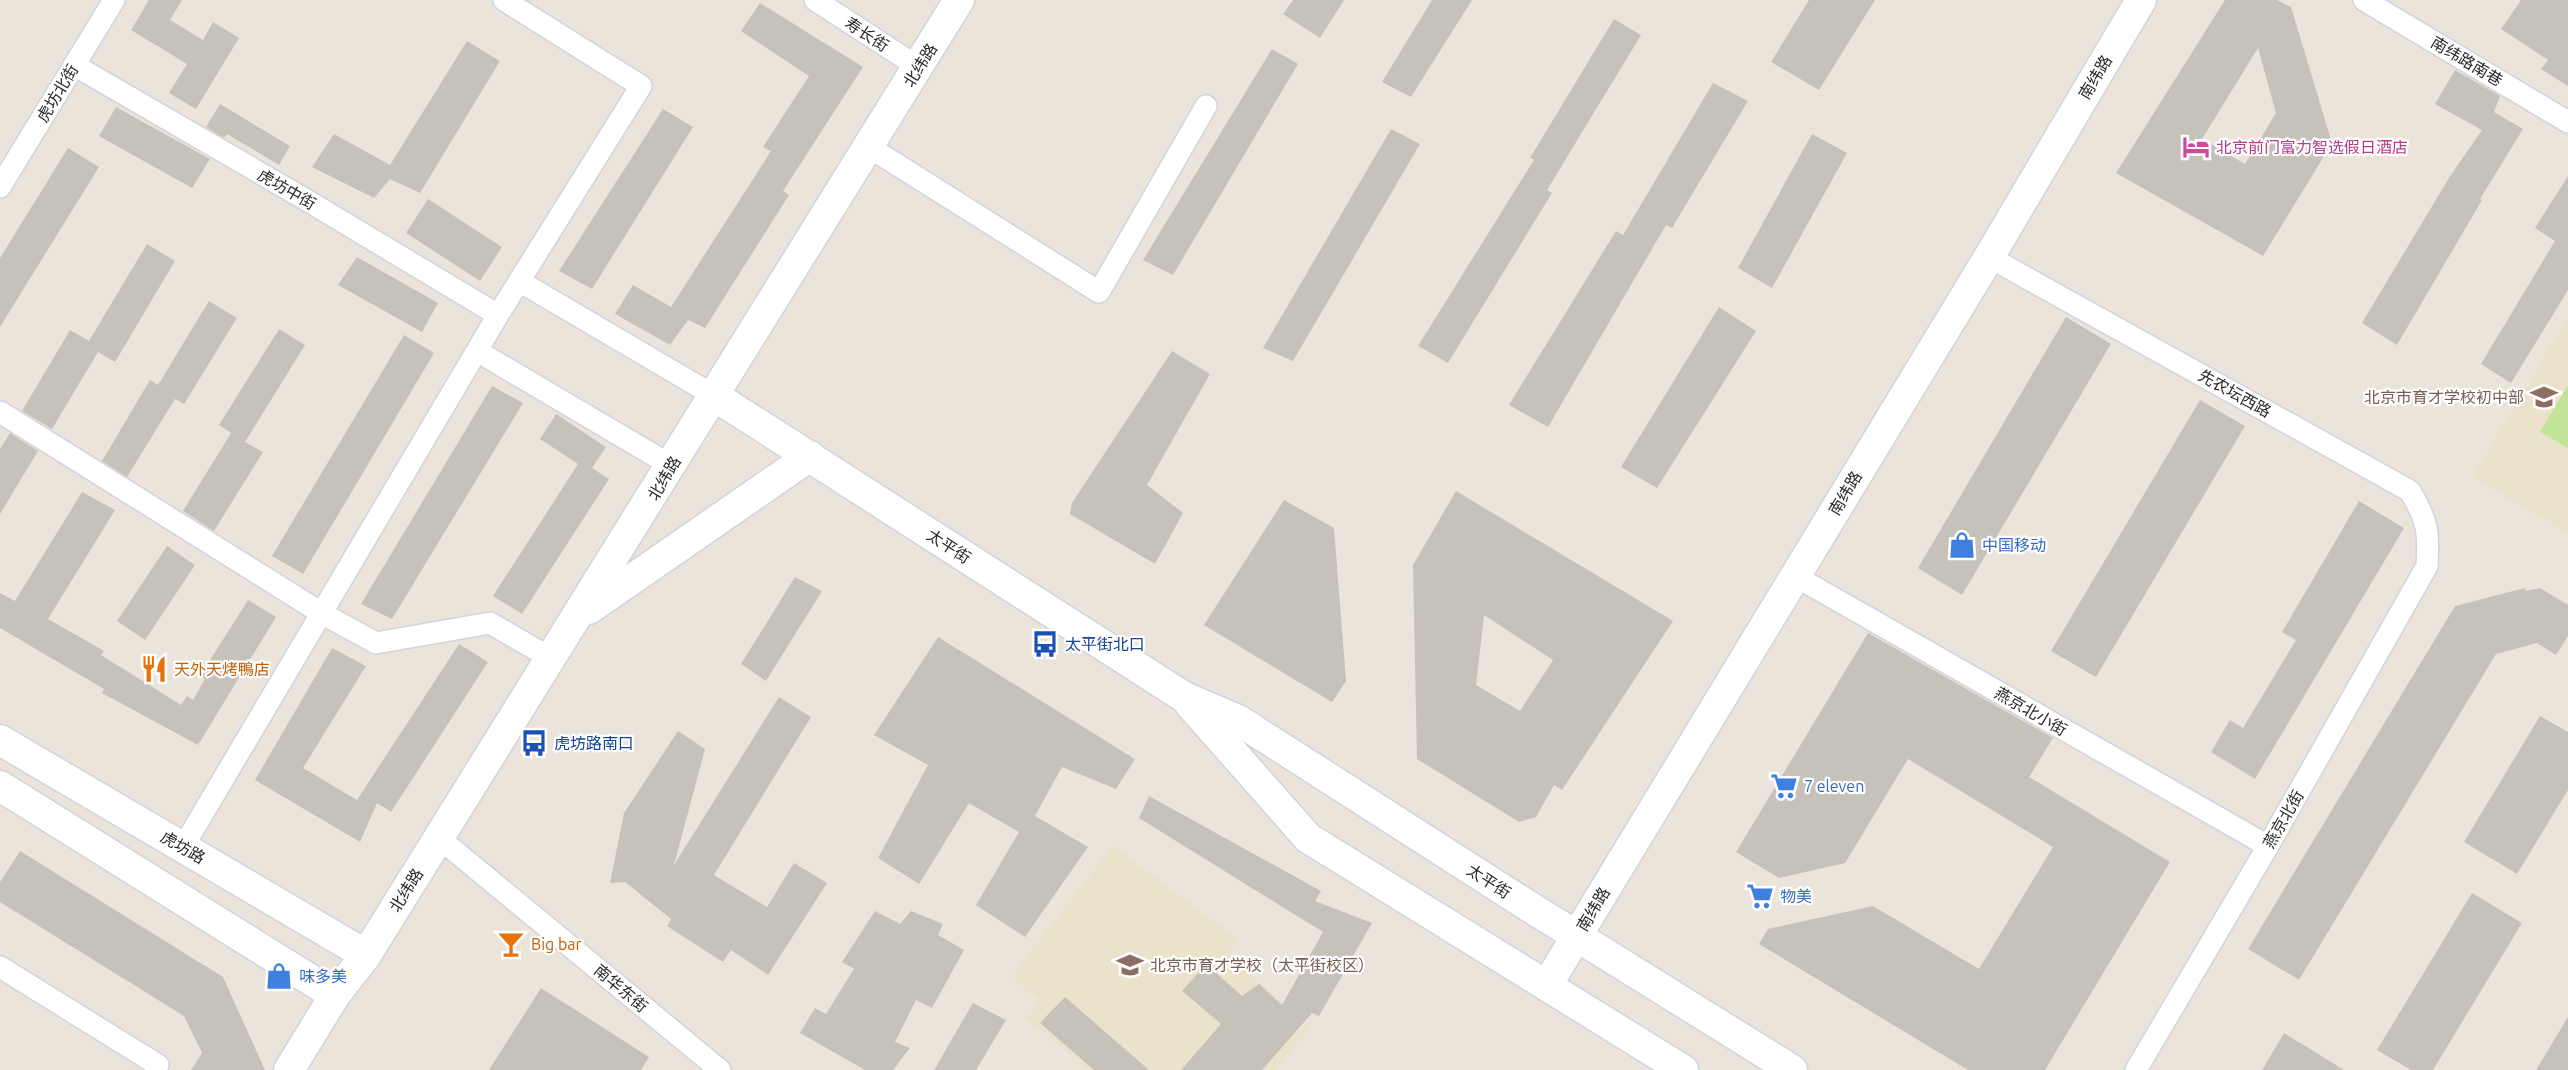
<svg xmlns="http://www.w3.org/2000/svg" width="2568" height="1070" font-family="Ubuntu,'Noto Sans SC',sans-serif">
<rect width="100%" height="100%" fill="#eae4db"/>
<path fill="#ebe2cc" d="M 2568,318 L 2568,533 L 2473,477 Z
M 1113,846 L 1237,939 L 1228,954 L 1310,1027 L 1275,1070 L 1089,1070 L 1026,1018 L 1040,1000 L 1011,977 Z"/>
<path fill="#c1e498" d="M 2568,385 L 2568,448 L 2540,432 Z"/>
<path fill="#c6c2ba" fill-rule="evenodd" d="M 149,0 L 182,0 L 170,20 L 203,40 L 213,22 L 239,38 L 196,109 L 169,93 L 187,64 L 131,30 Z
M 1293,0 L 1344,0 L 1320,38 L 1283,14 Z
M 1432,0 L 1472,0 L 1411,97 L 1382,82 Z
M 1809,0 L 1875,0 L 1819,90 L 1771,62 Z
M 2225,0 L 2277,0 L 2291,7 L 2332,143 L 2263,256 L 2116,173 ZM 2258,48 L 2276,113 L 2245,164 L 2202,139 Z
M 2521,0 L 2568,0 L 2568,86 L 2541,69 L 2548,60 L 2501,29 Z
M 760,3 L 863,67 L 783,191 L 789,195 L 705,328 L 688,320 L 670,345 L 615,314 L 633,285 L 671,307 L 771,151 L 763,147 L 809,76 L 741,31 Z
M 1614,19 L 1641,35 L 1547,190 L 1552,193 L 1448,363 L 1418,346 L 1534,160 L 1530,158 Z
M 467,41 L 500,61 L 420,193 L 390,179 L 374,198 L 312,167 L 334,134 L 390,165 Z
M 1272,49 L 1298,64 L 1173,275 L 1143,260 Z
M 2455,70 L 2500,96 L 2494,112 L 2523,129 L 2480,199 L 2482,200 L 2397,345 L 2362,323 L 2449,178 L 2482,130 L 2435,104 Z
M 1713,83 L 1748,101 L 1672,228 L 1666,225 L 1548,427 L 1509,405 L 1616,231 L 1623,235 Z
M 220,104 L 290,146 L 279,165 L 227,134 L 224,138 L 206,127 Z
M 116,107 L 210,159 L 192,188 L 99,136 Z
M 663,109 L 693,127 L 592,289 L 559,271 Z
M 1391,129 L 1420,144 L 1293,361 L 1263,348 Z
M 1812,134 L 1847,153 L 1772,288 L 1738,268 Z
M 68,148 L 99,167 L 0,327 L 0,258 Z
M 2568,176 L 2568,290 L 2511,383 L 2481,364 L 2555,241 L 2535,228 Z
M 428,199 L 502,247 L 480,281 L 406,233 Z
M 147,244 L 175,261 L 115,362 L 98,352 L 52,429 L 22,411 L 70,330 L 89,341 Z
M 357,257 L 438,303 L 422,332 L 338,285 Z
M 209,301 L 237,318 L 184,404 L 175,399 L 127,477 L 102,461 L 150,380 L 158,385 Z
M 1719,307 L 1756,331 L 1657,488 L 1621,467 Z
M 2066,317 L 2111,344 L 1962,595 L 1918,568 Z
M 279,329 L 305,345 L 245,442 L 263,452 L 214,531 L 183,511 L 231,433 L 219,425 Z
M 404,335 L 434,353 L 303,574 L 272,556 Z
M 1172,351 L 1210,374 L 1147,485 L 1183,513 L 1155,564 L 1070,514 L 1072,503 Z
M 492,386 L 523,403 L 392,619 L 361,604 Z
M 2200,400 L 2245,426 L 2096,677 L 2051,651 Z
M 556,414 L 606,447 L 592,468 L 609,479 L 522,614 L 493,596 L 578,464 L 540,439 Z
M 10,433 L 38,451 L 0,514 L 0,449 Z
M 1456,491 L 1673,621 L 1562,790 L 1554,785 L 1536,817 L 1519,822 L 1417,759 L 1413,565 ZM 1484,615 L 1553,660 L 1520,711 L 1476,685 Z
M 82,492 L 115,510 L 48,619 L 104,651 L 101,655 L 181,705 L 187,696 L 193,700 L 205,679 L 200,676 L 248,600 L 276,617 L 198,745 L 102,693 L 104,689 L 0,628 L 0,593 L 15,601 Z
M 1284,500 L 1334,528 L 1346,681 L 1332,702 L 1204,625 Z
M 2359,501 L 2404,528 L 2255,779 L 2211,752 L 2230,720 L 2243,728 L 2296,640 L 2282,632 Z
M 167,546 L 195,565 L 145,640 L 117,621 Z
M 795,577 L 822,591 L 766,681 L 741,664 Z
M 2525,588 L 2526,591 L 2540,588 L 2568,605 L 2568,636 L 2556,655 L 2537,643 L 2496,654 L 2299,980 L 2248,949 L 2455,606 Z
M 1868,633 L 2053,738 L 2029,777 L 2170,862 L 2045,1070 L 1968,1070 L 1759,944 L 1768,929 L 1873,906 L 1979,969 L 2053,847 L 1908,759 L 1845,863 L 1779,878 L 1736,852 Z
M 938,637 L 1135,759 L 1116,789 L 1062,767 L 1035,816 L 1088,847 L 1025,937 L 976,905 L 1019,832 L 969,803 L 919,884 L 878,858 L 928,765 L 874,735 Z
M 459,644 L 488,662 L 391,812 L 377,803 L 360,842 L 255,780 L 332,648 L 366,666 L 303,768 L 357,800 Z
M 779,697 L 811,717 L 714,875 L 767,907 L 794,863 L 827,883 L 768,975 L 731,950 L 723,962 L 667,926 L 671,919 L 625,882 L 610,883 L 624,813 L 678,731 L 705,749 L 674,865 Z
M 2540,716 L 2568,732 L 2568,790 L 2517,874 L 2464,842 Z
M 1149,796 L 1321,891 L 1315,901 L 1372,923 L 1319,1016 L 1312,1013 L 1262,1070 L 1181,1070 L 1221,1024 L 1182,991 L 1206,964 L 1242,996 L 1259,984 L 1282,1005 L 1323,932 L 1139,818 Z
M 20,851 L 223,977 L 265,1070 L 191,1070 L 202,1053 L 184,1016 L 0,902 L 0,882 Z
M 2472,893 L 2522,923 L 2433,1070 L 2411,1070 L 2377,1050 Z
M 875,911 L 900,924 L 911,911 L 943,924 L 938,935 L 964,950 L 932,1008 L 916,1000 L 895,1042 L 910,1048 L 893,1070 L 865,1070 L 800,1033 L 815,1008 L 826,1014 L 854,969 L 842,962 Z
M 541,988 L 649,1057 L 641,1070 L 489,1070 Z
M 1065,997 L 1149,1070 L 1094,1070 L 1040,1023 Z
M 973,1003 L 1006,1020 L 976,1070 L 934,1070 Z
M 2568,1017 L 2568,1070 L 2536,1070 Z
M 2284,1033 L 2344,1070 L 2262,1070 Z"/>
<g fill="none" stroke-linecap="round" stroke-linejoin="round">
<defs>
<path id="street" d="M 815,0 L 918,67
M 2364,0 L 2568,122
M 74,65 L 303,198 L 498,315
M 869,147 L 1099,292 L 1206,106
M 0,187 L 114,0
M 1989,257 L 2410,491 C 2428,522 2429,531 2427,566 L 2268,846 L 2136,1070
M 519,281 L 713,395
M 477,351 L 672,466
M 0,412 L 323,614 L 376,643 L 490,623 L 552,659
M 1795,576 L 2268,846
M 439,838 L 720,1070
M 183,847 L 498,315 L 641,86 L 504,0
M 0,967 L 158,1065 L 155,1070"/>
<path id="secondary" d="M 713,395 L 1184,697 L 1238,720 L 1530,907 L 1792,1070
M 589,609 L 810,456
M 1190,704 L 1308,838 L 1683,1070
M 0,740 L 366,955
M 0,786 L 335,995
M 1547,985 L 1989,257 L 2141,0
M 289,1070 L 335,995 L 366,955 L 959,0"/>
</defs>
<use href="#street" stroke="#d1d3e1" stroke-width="24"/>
<use href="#secondary" stroke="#d1d3e1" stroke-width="33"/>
<use href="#street" stroke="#fff" stroke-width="21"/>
<use href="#secondary" stroke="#fff" stroke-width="30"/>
</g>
<defs>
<symbol id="hotel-bare" viewBox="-9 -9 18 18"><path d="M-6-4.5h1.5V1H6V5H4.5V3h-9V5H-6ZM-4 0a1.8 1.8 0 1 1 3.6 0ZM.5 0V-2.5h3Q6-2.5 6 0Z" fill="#d1479c" stroke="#fff" stroke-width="2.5" paint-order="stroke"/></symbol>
<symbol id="school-bare" viewBox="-9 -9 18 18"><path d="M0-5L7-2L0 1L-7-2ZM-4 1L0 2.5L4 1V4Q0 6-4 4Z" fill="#8d6e63" stroke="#fff" stroke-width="2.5" paint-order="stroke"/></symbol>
<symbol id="shop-bare" viewBox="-9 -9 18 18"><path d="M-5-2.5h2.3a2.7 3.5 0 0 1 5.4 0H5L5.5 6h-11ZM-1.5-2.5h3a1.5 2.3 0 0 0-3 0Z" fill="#3f7fe0" stroke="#fff" stroke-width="2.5" paint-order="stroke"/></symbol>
<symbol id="bus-bare" viewBox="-9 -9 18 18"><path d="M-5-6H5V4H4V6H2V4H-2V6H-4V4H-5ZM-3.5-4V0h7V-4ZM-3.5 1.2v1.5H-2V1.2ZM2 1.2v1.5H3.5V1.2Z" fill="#1a4fb4" stroke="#fff" stroke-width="2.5" paint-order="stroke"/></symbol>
<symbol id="restaurant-bare" viewBox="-9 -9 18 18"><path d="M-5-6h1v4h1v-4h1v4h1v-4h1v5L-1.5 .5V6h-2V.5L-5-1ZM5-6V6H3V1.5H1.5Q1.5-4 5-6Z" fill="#e8710a" stroke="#fff" stroke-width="2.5" paint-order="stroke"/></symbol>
<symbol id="supermarket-bare" viewBox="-9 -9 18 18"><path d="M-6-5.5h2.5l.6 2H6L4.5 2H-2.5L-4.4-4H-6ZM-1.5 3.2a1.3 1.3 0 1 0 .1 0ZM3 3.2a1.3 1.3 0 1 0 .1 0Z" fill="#3f7fe0" stroke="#fff" stroke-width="2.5" paint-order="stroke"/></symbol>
<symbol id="bar-bare" viewBox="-9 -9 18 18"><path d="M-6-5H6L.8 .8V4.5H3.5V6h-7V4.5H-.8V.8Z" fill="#e8710a" stroke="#fff" stroke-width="2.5" paint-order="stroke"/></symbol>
</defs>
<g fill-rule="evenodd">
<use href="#hotel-bare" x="2177" y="128" width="38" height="38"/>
<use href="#school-bare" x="2525" y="378" width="38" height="38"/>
<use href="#shop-bare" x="1943" y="526" width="38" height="38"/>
<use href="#bus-bare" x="1026" y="625" width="38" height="38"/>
<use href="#restaurant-bare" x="135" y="650" width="38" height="38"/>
<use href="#bus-bare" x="515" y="724" width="38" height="38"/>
<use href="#supermarket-bare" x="1765" y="767" width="38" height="38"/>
<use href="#supermarket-bare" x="1741" y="877" width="38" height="38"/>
<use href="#bar-bare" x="492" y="925" width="38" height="38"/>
<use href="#school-bare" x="1111" y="946" width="38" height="38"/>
<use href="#shop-bare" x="260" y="957" width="38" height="38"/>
</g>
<g text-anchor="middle" stroke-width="4.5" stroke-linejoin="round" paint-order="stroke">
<g font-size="16" fill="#292929" stroke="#fff">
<text transform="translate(867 34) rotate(33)" y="6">寿长街</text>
<text transform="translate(2467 61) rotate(31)" y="6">南纬路南巷</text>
<text transform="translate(920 65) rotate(-58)" y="6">北纬路</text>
<text transform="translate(2095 77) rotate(-59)" y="6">南纬路</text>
<text transform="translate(57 93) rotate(-59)" y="6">虎坊北街</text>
<text transform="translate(287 189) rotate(30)" y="6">虎坊中街</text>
<text transform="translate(2235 393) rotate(29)" y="6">先农坛西路</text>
<text transform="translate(664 478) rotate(-59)" y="6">北纬路</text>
<text transform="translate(1845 493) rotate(-59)" y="6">南纬路</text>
<text transform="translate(949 546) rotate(33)" y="6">太平街</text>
<text transform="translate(2031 711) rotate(30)" y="6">燕京北小街</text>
<text transform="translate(2283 819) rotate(-60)" y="6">燕京北街</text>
<text transform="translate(183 847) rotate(30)" y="6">虎坊路</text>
<text transform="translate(1489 881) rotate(33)" y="6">太平街</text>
<text transform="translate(406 890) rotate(-58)" y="6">北纬路</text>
<text transform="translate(1593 909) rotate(-59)" y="6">南纬路</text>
<text transform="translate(621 988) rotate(40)" y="6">南华东街</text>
</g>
<g font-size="16" fill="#b23c85" stroke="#fff" text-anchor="start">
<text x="2216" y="153">北京前门富力智选假日酒店</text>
</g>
<g font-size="16" fill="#785e54" stroke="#fff" text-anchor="end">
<text x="2524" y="403">北京市育才学校初中部</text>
<text x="1150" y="971" text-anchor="start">北京市育才学校（太平街校区）</text>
</g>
<g font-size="16" fill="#366cbe" stroke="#fff" text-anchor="start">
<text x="1982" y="551">中国移动</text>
<text x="1804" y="792">7 eleven</text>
<text x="1780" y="902">物美</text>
<text x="299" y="982">味多美</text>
</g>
<g font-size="16" fill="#164399" stroke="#fff" text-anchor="start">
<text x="1065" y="650">太平街北口</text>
<text x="554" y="749">虎坊路南口</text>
</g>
<g font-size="16" fill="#c56008" stroke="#fff" text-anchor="start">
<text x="174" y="675">天外天烤鴨店</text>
<text x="531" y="950">Big bar</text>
</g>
</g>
</svg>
